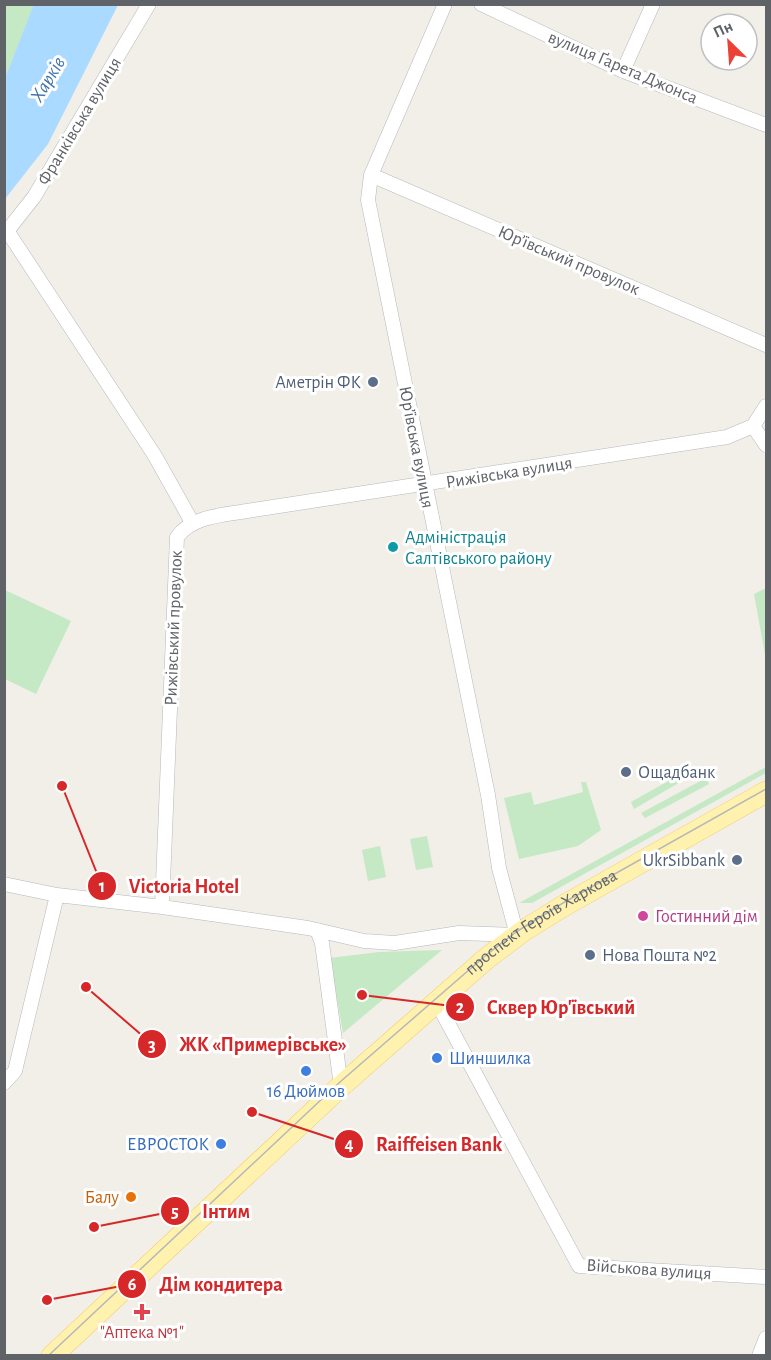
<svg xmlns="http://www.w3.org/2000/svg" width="771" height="1360" font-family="'Alegreya Sans',sans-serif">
<rect width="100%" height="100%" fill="#f1efe8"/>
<path fill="#c5e8c5" d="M 4,5 L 34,5 L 5,78 L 4,78 Z
M 766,588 L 766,660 L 754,594 Z
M 5,590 L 71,621 L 36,694 L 5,679 Z
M 766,767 L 766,773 L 532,903 L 519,903 Z
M 679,775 L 682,781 L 634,809 L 631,802 Z
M 706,778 L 709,784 L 645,818 L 641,813 Z
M 581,782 L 586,782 L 601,830 L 578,846 L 519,859 L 504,798 L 531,792 L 534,805 L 583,792 Z
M 427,836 L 433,867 L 416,870 L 410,839 Z
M 380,846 L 386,877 L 368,881 L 362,850 Z
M 442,950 L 343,1033 L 330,958 L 379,952 Z"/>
<path fill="#aadaff" d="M 34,4 L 118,5 L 48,144 L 5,199 L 5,78 Z"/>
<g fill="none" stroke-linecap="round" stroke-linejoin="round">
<defs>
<path id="street" d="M 481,4 L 623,71 L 766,125
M 623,71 L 653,4
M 371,175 L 766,345
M 8,232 L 155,456 L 193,524
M 4,235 L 34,197 L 149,4
M 753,426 L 766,445
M 4,884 L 57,895 L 162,907 L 308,928 L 364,941 L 395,943 L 459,933 L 517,935 L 499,868 L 488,795 L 368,200 L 371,175 L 445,4
M 162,907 L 177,537 C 192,516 224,515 247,511 L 727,437 L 753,426 L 766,406
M 317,930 L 322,943 L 341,1086
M 436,1001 L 579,1266 L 766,1277
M 4,1083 L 15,1071 L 57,895
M 759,1356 L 766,1338"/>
<path id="primary" d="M 52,1356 L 341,1086 L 487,958 L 523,931 L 565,905 L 766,792"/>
</defs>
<use href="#street" stroke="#b5b8bc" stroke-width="15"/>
<use href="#primary" stroke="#f2c960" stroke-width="22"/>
<use href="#street" stroke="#fff" stroke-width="14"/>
<use href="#primary" stroke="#fff2af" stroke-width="21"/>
<path stroke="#b6b7b8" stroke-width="1.5" id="s1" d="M 48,1356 L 340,1082 L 485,956 L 516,932 L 563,903 L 766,789"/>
</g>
<g fill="#5c6f8a" stroke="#fff" stroke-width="2">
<circle cx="373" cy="382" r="6"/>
<circle cx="626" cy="772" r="6"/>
<circle cx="737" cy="860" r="6"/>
<circle cx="590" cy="955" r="6"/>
</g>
<circle fill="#0f9aa8" stroke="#fff" stroke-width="2" cx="393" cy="547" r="6"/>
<circle fill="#d1479c" stroke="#fff" stroke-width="2" cx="643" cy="916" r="6"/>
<g fill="#3f7fe0" stroke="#fff" stroke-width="2">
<circle cx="437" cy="1058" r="6"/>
<circle cx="306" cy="1071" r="6"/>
<circle cx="221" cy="1144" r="6"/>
</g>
<circle fill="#e8710a" stroke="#fff" stroke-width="2" cx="131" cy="1197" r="6"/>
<path fill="#e0444e" stroke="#fff" stroke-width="2" d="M139 1303h6v6h6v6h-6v6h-6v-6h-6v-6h6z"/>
<g text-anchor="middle" stroke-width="6" stroke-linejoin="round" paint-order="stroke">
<g font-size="18" fill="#5f6368" stroke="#fff">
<text transform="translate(623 67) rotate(23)" y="6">вулиця Ґарета Джонса</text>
<text transform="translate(79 121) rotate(-59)" y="6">Франківська вулиця</text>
<text transform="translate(569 260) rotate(23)" y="6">Юр’ївський провулок</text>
<text transform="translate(417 447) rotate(79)" y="6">Юр’ївська вулиця</text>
<text transform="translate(509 472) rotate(-9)" y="6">Рижівська вулиця</text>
<text transform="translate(173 628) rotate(-88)" y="6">Рижівський провулок</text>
<text dy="6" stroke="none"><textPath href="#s1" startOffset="658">проспект Героїв Харкова</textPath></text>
<text transform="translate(649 1269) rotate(4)" y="6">Військова вулиця</text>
</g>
<g font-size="18" fill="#4e5e75" stroke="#fff" text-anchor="end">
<text x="361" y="388">Аметрін ФК</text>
<text x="638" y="778" text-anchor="start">Ощадбанк</text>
<text x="725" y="866">UkrSibbank</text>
<text x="602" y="961" text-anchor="start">Нова Пошта №2</text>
</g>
<g font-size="18" fill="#0d838f" stroke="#fff" text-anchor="start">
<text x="405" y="543">Адміністрація<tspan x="405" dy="21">Салтівського району</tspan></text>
</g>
<g font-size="18" fill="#b23c85" stroke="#fff" text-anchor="start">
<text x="655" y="922">Гостинний дім</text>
</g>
<g font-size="18" fill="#366cbe" stroke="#fff" text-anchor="start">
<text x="449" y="1064">Шиншилка</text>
<text x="306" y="1097" text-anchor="middle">16 Дюймов</text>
<text x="209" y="1150" text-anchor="end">ЕВРОСТОК</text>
</g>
<g font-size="18" fill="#c56008" stroke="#fff" text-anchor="end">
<text x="119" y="1203">Балу</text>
</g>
<g font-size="18" fill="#be3a42" stroke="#fff">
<text x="142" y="1338">"Аптека №1"</text>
</g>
<g font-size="20" font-style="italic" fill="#4174aa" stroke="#fff">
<text transform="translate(47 79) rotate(-59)" y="7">Харків</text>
</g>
</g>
<path fill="none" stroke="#d62828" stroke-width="2" d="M62 786L102 886M362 995L460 1007M86 987L152 1044M252 1112L349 1144M94 1227L175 1211M47 1300L132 1284"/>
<g fill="#d62828" stroke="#fff" stroke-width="2">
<circle cx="62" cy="786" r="6"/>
<circle cx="362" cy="995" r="6"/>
<circle cx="86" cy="987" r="6"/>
<circle cx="252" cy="1112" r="6"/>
<circle cx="94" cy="1227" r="6"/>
<circle cx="47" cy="1300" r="6"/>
<circle cx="102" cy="886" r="15"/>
<circle cx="460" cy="1007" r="15"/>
<circle cx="152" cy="1044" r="15"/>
<circle cx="349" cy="1144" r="15"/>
<circle cx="175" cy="1211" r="15"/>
<circle cx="132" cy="1284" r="15"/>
</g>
<g font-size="18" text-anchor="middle" font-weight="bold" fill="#fff">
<text x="102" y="892">1</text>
<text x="460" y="1013">2</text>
<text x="152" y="1051">3</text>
<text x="349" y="1150">4</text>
<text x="175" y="1217">5</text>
<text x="132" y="1290">6</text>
</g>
<g font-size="20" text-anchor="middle" font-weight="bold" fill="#d62828" stroke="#fff" stroke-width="6" stroke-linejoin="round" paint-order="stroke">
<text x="184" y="893">Victoria Hotel</text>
<text x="561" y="1014">Сквер Юр'ївський</text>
<text x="263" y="1051">ЖК «Примерівське»</text>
<text x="439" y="1151">Raiffeisen Bank</text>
<text x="226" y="1218">Інтим</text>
<text x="221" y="1291">Дім кондитера</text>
</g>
<rect width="771" height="1360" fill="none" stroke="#5f6368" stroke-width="12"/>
<g transform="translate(729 42) rotate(335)"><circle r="28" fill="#ffffff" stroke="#bfc1c3" stroke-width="1.5"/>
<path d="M0-4.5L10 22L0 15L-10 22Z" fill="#ea4335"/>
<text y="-9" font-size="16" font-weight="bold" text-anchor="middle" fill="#5f6368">Пн</text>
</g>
</svg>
